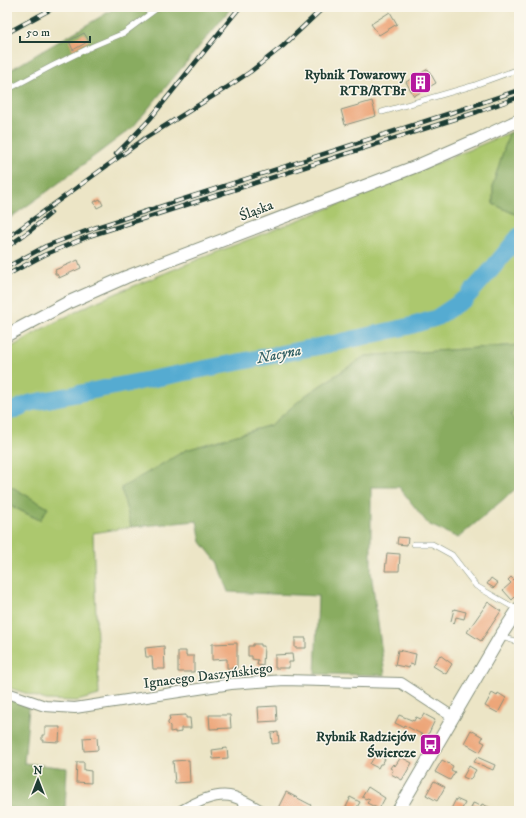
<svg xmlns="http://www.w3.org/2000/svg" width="526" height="818" font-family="'IM FELL DW Pica',serif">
<rect width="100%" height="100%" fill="#fbf7ec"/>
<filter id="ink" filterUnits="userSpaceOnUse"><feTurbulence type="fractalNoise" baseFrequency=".025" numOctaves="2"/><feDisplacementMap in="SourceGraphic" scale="8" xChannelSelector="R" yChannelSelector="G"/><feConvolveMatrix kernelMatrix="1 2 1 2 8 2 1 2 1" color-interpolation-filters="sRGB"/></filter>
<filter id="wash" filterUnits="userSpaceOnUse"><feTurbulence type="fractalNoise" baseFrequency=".012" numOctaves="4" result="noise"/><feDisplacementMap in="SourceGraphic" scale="16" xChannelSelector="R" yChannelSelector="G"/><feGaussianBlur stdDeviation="0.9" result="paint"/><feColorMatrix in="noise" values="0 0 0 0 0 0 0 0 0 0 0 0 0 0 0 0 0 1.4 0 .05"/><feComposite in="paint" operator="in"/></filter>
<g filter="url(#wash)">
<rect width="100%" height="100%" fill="#ece5c6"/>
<path fill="#acc86e" stroke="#668251" d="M 509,133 L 493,184 L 493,204 L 519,216 L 519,345 L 365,356 L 306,395 L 271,425 L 186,450 L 122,488 L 131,527 L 93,533 L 99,695 L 77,701 L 46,700 L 7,687 L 7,504 L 39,520 L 48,508 L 7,484 L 7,350 L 40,330 L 93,303 L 199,259 L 352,199 Z
M 519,403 L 519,430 L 511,415 Z"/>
<path fill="#89ac61" stroke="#54744a" d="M 117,7 L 232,7 L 133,127 L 48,191 L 7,220 L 7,72 Z
M 519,128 L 519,216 L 493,204 L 493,184 L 509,133 Z
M 519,345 L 519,403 L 511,415 L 519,430 L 519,486 L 458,538 L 428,524 L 399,487 L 371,487 L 371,572 L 385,675 L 315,674 L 318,596 L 228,592 L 217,562 L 201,542 L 197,521 L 131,527 L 121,488 L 186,450 L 271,425 L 306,395 L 365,356 Z
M 7,484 L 48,508 L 40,520 L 7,504 Z
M 7,692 L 29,707 L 24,763 L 67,768 L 65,811 L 7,811 Z"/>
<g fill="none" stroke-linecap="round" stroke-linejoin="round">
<path stroke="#54abd1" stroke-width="17" d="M 7,413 L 30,403 L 336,343 L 410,326 L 436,318 L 466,298 L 491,270 L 519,236"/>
</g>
<g id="blocks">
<path fill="#eda679" d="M 390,12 L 397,24 L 379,35 L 371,24 Z
M 84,33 L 89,41 L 73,50 L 69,41 Z
M 428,69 L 436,83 L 414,96 L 406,82 Z
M 372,101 L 376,116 L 345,125 L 341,110 Z
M 100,199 L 103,205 L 97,208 L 94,202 Z
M 78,260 L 81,268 L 59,278 L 57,274 L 55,274 L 55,272 L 56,272 L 55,270 Z
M 398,537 L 408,538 L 407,545 L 397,544 Z
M 387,553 L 400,554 L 399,571 L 385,571 Z
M 519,575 L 519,593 L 512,600 L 503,590 L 511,583 L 508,580 L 511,577 L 514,580 Z
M 491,578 L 498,583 L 494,588 L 487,584 Z
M 488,602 L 501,611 L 481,641 L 467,632 Z
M 454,609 L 466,612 L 464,619 L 456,617 L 454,624 L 451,621 Z
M 295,638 L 306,638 L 306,648 L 295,648 Z
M 237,643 L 237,668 L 227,668 L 227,659 L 212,660 L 212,644 Z
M 253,644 L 261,644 L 261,646 L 264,646 L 263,666 L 257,665 L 258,660 L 252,659 L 252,656 L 248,656 L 248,646 L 253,646 Z
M 164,646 L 165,669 L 153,669 L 152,657 L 146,657 L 145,648 Z
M 398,650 L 416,654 L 414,665 L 410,664 L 409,668 L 395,665 Z
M 178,651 L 186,651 L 186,656 L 194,656 L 194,672 L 178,672 Z
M 292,654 L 293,662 L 289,662 L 289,668 L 275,668 L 275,655 Z
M 440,655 L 452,664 L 446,674 L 433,666 Z
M 492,693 L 497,696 L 498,693 L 506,698 L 498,713 L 485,706 Z
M 276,706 L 277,721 L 259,722 L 258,707 Z
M 424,714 L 435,720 L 427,737 L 404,725 L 403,727 L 395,723 L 399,715 L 414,721 L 416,717 L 421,719 Z
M 186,715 L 186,718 L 190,718 L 191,728 L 181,728 L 181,732 L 175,733 L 175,731 L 170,732 L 170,726 L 168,724 L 168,722 L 170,720 L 169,716 Z
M 209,715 L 230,715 L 231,728 L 210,729 Z
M 45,727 L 60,727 L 59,742 L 42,741 L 42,735 L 45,735 Z
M 471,730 L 483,737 L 481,741 L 485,743 L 480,752 L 464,743 Z
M 278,732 L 279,743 L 272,744 L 271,733 Z
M 97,737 L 98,750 L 84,751 L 83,738 Z
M 227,748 L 228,758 L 213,759 L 212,750 Z
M 376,754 L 385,759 L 382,764 L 380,764 L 378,768 L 370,764 Z
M 401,757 L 412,763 L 402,780 L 391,774 L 393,770 L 390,768 L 393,764 L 395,766 Z
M 477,757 L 495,765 L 493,770 L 474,762 Z
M 189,760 L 190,782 L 175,783 L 173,761 Z
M 442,760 L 453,766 L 451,770 L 455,772 L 450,780 L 435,772 Z
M 77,762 L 84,762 L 84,770 L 91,771 L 91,783 L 76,782 Z
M 469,766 L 476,770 L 470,780 L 463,777 Z
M 434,781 L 445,787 L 437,801 L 426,795 Z
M 368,787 L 385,798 L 379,809 L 367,803 L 370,799 L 367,798 L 366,799 L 362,797 Z
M 286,792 L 311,805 L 308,811 L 280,811 L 277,810 Z
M 350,797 L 360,802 L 355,811 L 344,811 L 350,799 L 349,799 Z
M 456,799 L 465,803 L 461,811 L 450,811 Z
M 473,803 L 481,806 L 482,804 L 491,808 L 490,811 L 470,811 Z"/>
</g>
</g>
<g filter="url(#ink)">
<use href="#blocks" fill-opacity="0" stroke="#86917d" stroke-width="1"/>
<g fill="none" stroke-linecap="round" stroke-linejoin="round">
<defs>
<path id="service" d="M 7,90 L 52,66 L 93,46 L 124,33 L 159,7
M 382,112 L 472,86 L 519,69
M 414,544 L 432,544 L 452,555 L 476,586 L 518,610
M 501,637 L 519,642
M 238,811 L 243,801"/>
<path id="minor" d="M 7,693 L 45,706 L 75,708 L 231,684 L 284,680 L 401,683 L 453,717
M 181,811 C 195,803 217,791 234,797 C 243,800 253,806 262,811"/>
<path id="tertiary" d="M 7,335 L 67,303 L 126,277 L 417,166 L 479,139 L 519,120
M 398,811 L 500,637 L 519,608"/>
</defs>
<use href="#service" stroke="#86917d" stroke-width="6"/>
<use href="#minor" stroke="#86917d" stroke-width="12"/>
<use href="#tertiary" stroke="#86917d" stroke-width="14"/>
<use href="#service" stroke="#fff" stroke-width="5"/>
<use href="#minor" stroke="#fff" stroke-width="10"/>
<use href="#tertiary" stroke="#fff" stroke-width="12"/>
<defs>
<path id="rail" d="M 7,33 L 55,7
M 116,154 L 131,139 L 150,119 L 240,7
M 7,238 L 144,139 L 226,88 L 250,72 L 283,46 L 324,7
M 7,247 L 31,230 L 51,213
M 7,267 L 46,246 L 94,228 L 466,108 L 519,90
M 7,275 L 44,255 L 89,236 L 477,112 L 519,97"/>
</defs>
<use href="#rail" stroke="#1f3d34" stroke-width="4.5"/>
<use href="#rail" stroke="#fbf7ec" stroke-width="3" stroke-dasharray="9" stroke-linecap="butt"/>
</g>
</g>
<defs>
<symbol id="building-square" viewBox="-11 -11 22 22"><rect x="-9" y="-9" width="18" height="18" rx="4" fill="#b5179e" stroke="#fbf7ec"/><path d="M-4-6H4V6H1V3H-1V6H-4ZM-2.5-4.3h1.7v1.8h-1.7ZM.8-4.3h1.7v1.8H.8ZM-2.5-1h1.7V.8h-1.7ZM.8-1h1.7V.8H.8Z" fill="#fff"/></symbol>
<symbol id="bus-square" viewBox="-11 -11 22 22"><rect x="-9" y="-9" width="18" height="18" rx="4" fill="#b5179e" stroke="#fbf7ec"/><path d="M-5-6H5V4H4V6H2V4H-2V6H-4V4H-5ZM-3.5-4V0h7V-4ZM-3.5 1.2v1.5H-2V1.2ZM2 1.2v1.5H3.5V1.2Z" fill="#fff"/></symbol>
</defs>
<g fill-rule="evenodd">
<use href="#building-square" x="408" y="70" width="25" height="25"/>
<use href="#bus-square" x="418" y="732" width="25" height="25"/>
</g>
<g text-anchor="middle" stroke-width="3" stroke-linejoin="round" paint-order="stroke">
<g font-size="14" font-weight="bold" fill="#1f3d34" stroke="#fbf7ec" text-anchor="end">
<text x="406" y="79">Rybnik Towarowy<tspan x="406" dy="16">RTB/RTBr</tspan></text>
<text x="416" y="741">Rybnik Radziejów<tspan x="416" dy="16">Świercze</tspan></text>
</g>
<g font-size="14" fill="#1f3d34" stroke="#fbf7ec">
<text transform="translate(256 210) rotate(-21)" y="5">Śląska</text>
<text transform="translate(208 675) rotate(-7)" y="5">Ignacego Daszyńskiego</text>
</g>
<g font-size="15" font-style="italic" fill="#2f5e63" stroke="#fbf7ec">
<text transform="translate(279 354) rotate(-11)" y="5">Nacyna</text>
</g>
</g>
<rect width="526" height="818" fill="none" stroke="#fbf7ec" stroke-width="24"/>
<g transform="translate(38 780)" stroke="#fbf7ec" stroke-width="3" paint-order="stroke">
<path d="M0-3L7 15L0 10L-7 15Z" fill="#1f3d34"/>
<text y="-6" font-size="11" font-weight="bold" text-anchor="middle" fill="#1f3d34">N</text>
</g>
<path d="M20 36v6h70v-6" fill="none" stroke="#1f3d34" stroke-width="2"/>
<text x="26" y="36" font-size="12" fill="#1f3d34" stroke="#fbf7ec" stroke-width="3" paint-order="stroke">50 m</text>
</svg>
